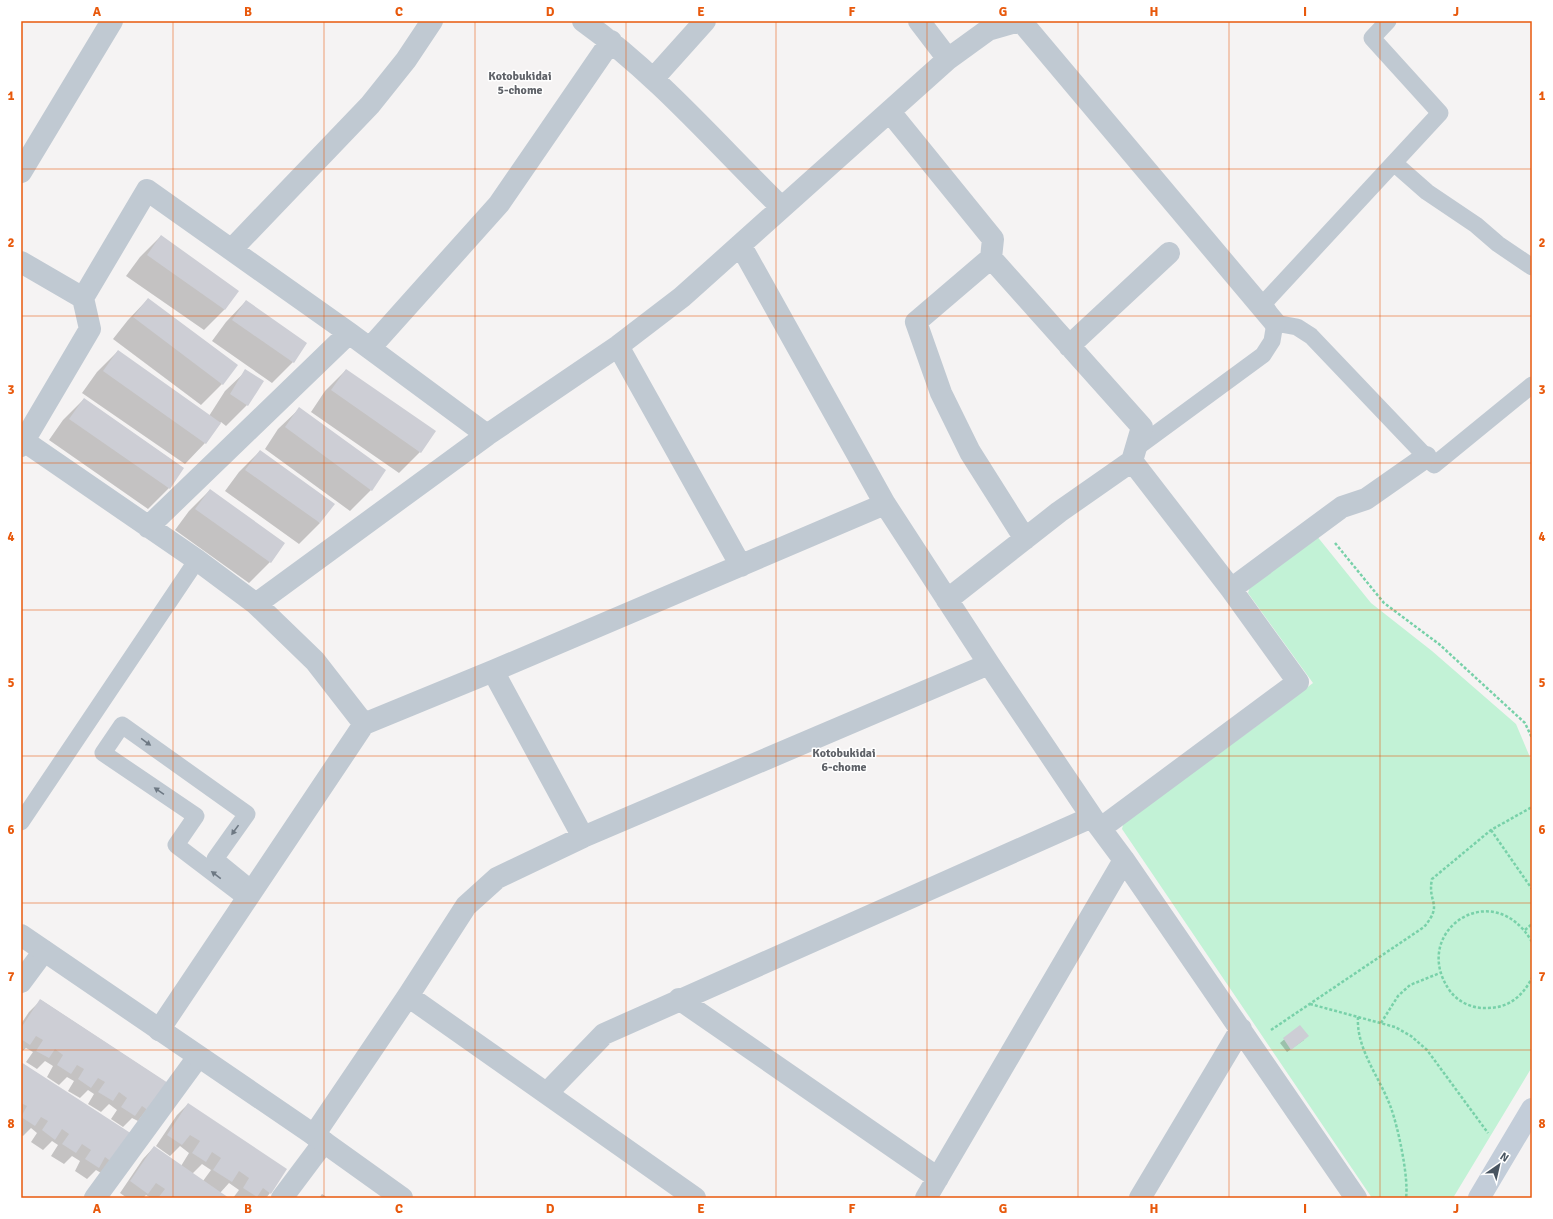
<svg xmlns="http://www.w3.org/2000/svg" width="1553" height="1219" font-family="Signika,sans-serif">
<rect width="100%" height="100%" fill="#f5f3f3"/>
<path fill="#c2f2d6" d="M 1316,535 L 1371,603 L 1432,651 L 1516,724 L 1532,762 L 1532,1067 L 1453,1198 L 1372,1198 L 1122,829 L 1124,821 L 1254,728 L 1313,683 L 1248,593 L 1251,583 Z"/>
<path fill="#0003" fill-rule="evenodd" d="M 161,236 L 237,291 L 224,310 L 204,330 L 126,276 L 140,257 Z
M 148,299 L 222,384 L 201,405 L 113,339 L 128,320 Z
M 246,301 L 293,362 L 272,383 L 212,341 L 226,322 Z
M 118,351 L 209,416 L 225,391 L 246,371 L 247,405 L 226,426 L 221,422 L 205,443 L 185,464 L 82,393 L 97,372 Z
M 346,370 L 420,452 L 399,473 L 311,412 L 325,391 Z
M 84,399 L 183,468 L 169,488 L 148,509 L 49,440 L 63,420 Z
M 299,409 L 371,490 L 350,511 L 265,449 L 278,429 Z
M 260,451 L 320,523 L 299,544 L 225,491 L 239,472 Z
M 210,490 L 270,562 L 249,583 L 175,530 L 189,511 Z
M 41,1000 L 167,1083 L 138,1121 L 132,1118 L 123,1127 L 111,1119 L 117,1110 L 109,1104 L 101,1112 L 88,1104 L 94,1094 L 88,1090 L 80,1098 L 68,1091 L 74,1081 L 67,1077 L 59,1085 L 47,1077 L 53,1066 L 45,1061 L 37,1069 L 26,1062 L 33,1052 L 26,1048 L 21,1052 L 21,1024 L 29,1012 Z
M 1300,1026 L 1304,1040 L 1287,1052 L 1280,1043 Z
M 21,1063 L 130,1134 L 101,1173 L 96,1170 L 87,1179 L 75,1171 L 80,1161 L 72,1156 L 64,1164 L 51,1156 L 58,1145 L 52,1141 L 43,1150 L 31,1142 L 37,1133 L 31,1128 L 23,1136 L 21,1135 Z
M 188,1104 L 270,1193 L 266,1198 L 233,1198 L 239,1190 L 229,1183 L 220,1193 L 227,1198 L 151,1198 L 146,1195 L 143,1198 L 127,1198 L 120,1193 L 143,1159 L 154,1147 L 181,1166 L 189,1153 L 180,1146 L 170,1156 L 156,1146 L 177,1115 ZM 202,1164 L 211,1170 L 203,1181 L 192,1174 Z
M 322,1194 L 328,1198 L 319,1198 Z"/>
<path fill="#cdced5" d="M 161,235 L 239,291 L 225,310 L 147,255 Z
M 148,298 L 238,365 L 223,385 L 133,317 Z
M 246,300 L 307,343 L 294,363 L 232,320 Z
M 118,350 L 221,423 L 206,444 L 103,371 Z
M 245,369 L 264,381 L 248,406 L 230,394 Z
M 346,369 L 436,431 L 421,453 L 331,390 Z
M 84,398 L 184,468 L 170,489 L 69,419 Z
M 299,407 L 386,470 L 372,491 L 285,427 Z
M 260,450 L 335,504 L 320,523 L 245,470 Z
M 210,489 L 285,543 L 271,563 L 195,509 Z
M 40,999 L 168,1083 L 149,1111 L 142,1106 L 135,1116 L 121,1107 L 127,1098 L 119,1092 L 113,1101 L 98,1092 L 105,1082 L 98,1078 L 91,1088 L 78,1079 L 84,1069 L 77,1065 L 71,1074 L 57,1065 L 63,1055 L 55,1049 L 49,1058 L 36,1051 L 43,1040 L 36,1036 L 30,1045 L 21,1039 L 21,1028 Z
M 1300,1025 L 1309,1036 L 1291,1050 L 1283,1038 Z
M 21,1062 L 132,1134 L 113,1163 L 105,1157 L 99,1168 L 85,1159 L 91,1150 L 82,1144 L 76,1153 L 62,1144 L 69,1134 L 62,1129 L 55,1140 L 42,1130 L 48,1121 L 41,1117 L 35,1126 L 21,1117 L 27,1106 L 21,1103 Z
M 188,1103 L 287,1169 L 271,1194 L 263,1188 L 257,1197 L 243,1188 L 249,1178 L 239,1171 L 232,1182 L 213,1170 L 221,1158 L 212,1152 L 206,1162 L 192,1153 L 200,1141 L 190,1135 L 182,1145 L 167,1135 Z
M 154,1146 L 229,1198 L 158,1198 L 165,1189 L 156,1183 L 148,1194 L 130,1181 Z"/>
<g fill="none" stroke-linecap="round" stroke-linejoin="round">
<path stroke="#78d1a9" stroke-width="2.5" stroke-dasharray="3 2" stroke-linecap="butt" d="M 1335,543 L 1384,603 L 1439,644 L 1525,723 L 1532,738
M 1491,830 L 1532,889
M 1525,930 L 1532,924
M 1532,942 C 1493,874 1408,932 1450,991 C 1458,1002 1473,1009 1487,1008 C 1508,1008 1522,997 1532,978
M 1310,1004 L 1395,1027 L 1411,1036 L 1427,1050 L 1488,1133
M 1358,1017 C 1356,1050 1381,1079 1391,1108 C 1398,1127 1409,1178 1406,1198
M 1381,1023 L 1398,996 L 1410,985 L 1440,973
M 1271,1030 L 1424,927 C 1444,903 1427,904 1432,879 L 1491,830 L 1532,807"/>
<path stroke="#c0c9d2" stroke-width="17" d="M 1394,163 L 1427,192 L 1476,225 L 1498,244 L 1532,267
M 1275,323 L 1297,327 L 1311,336 L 1434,465 L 1532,385
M 1135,449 L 1263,355 L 1272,341 L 1275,323 L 1264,303 L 1440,113 L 1372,38 L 1388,21
M 21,822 L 197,560
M 247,899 L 176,845 L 196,816 L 103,753 L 122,725 L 247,814 L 215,859 L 253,890"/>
<path stroke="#c0c9d2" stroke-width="22" d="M 583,21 C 657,74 717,144 781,207
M 919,21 L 948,59
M 1021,21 L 1275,323
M 653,79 L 705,21
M 890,112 L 993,239 L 991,258 L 1142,427 L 1132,461 L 1059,512 L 947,600
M 21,172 L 112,21
M 741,246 L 885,504 L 989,664 L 1092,817 L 1124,860 L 1356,1198
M 232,249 L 370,105 L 406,60 L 432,21
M 991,258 L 916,322 L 941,393 L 970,452 L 1025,539
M 21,262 L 83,298
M 618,346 L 741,566
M 1069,346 L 1169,253
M 370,348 L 499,204 L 611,41
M 24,441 L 197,560 L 256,604 L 315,661 L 364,724
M 21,446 L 90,329 L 83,298 L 147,190 L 349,333 L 487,435
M 148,527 L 349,333
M 1231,589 L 1342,507 L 1366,499 L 1426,457
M 256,604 L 487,435 L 618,346 L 682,297 L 948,59 L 988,30 L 1019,21
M 493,671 L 583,837
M 1101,828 L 1298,682 L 1231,589 L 1132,461
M 21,982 L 44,951
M 408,996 L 695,1198
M 679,999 L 938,1178
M 159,1030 L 364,724 L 493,671 L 885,504
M 547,1093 L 604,1034 L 1092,817
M 314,1135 L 408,996 L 466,906 L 497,878 L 583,837 L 989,664
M 95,1198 L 198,1057
M 282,1198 L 324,1142
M 926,1198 L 1124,860
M 1140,1198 L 1241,1029"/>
<path stroke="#c0c9d2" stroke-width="22" d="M 21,935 L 314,1135 L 402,1198"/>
<path stroke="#c3cdd9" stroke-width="22" d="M 1479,1198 L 1532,1109"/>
</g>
<defs><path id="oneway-solid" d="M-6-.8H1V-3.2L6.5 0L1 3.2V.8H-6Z"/></defs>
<g fill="#6d7883">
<use href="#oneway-solid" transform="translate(146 742) rotate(36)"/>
<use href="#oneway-solid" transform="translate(159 791) rotate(-146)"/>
<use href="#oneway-solid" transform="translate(235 830) rotate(126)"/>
<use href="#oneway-solid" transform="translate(216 875) rotate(-143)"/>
</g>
<path fill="none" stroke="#e8590c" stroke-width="1" stroke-opacity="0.55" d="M 173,21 L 173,1198M 324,21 L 324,1198M 475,21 L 475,1198M 626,21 L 626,1198M 776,21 L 776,1198M 927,21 L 927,1198M 1078,21 L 1078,1198M 1229,21 L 1229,1198M 1380,21 L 1380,1198M 21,169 L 1532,169M 21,316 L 1532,316M 21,463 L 1532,463M 21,610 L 1532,610M 21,756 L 1532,756M 21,903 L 1532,903M 21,1050 L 1532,1050"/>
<g text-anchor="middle" stroke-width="3" stroke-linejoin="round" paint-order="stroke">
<g font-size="12" font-weight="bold" fill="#5f6268" stroke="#fff">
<text x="520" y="80">Kotobukidai<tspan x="520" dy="14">5-chome</tspan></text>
<text x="844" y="757">Kotobukidai<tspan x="844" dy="14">6-chome</tspan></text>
</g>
</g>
<rect width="1553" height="1219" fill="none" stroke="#ffffff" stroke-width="44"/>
<g transform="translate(1499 1165) rotate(34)" stroke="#ffffff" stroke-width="3" paint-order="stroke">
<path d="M0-3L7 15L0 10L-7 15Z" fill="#495561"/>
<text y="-6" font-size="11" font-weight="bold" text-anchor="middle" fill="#495561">N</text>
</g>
<rect x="22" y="22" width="1509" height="1175" fill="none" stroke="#e8590c" stroke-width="1.5"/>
<g font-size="13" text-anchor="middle" font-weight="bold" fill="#e8590c">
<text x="97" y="16">A</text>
<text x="248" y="16">B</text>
<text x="399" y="16">C</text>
<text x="550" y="16">D</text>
<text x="701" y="16">E</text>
<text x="852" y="16">F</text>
<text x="1003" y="16">G</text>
<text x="1154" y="16">H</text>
<text x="1305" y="16">I</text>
<text x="1456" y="16">J</text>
<text x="11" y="100">1</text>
<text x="1542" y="100">1</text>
<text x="11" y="247">2</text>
<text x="1542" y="247">2</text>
<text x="11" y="394">3</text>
<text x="1542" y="394">3</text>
<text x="11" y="541">4</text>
<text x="1542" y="541">4</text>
<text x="11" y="687">5</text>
<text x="1542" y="687">5</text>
<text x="11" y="834">6</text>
<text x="1542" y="834">6</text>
<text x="11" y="981">7</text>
<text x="1542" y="981">7</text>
<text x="11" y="1128">8</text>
<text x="1542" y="1128">8</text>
<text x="97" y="1213">A</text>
<text x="248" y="1213">B</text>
<text x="399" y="1213">C</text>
<text x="550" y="1213">D</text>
<text x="701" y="1213">E</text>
<text x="852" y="1213">F</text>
<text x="1003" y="1213">G</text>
<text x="1154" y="1213">H</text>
<text x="1305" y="1213">I</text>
<text x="1456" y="1213">J</text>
</g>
</svg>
